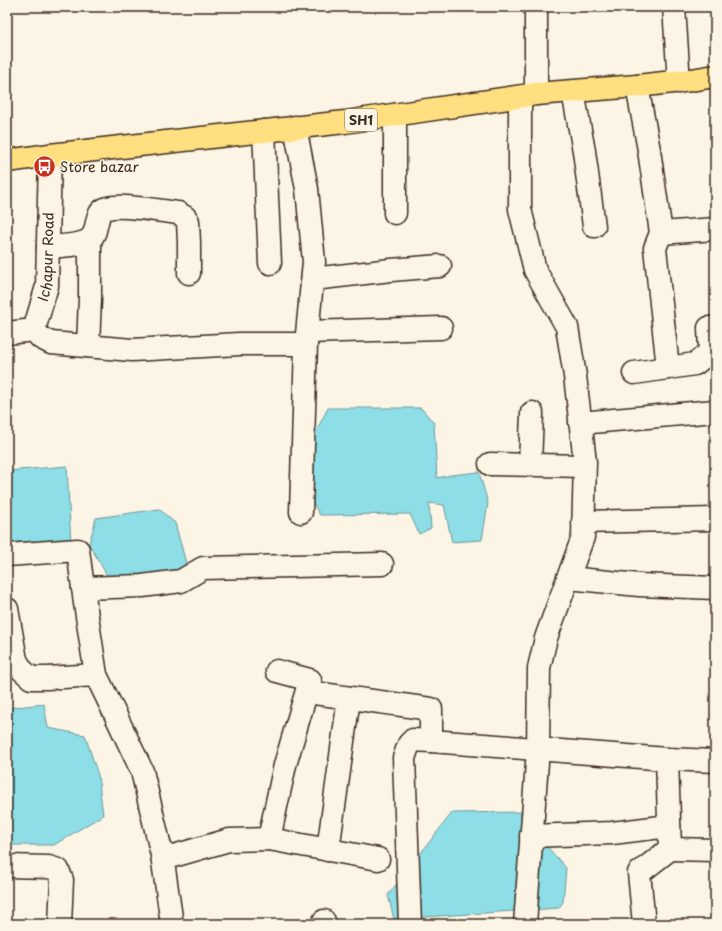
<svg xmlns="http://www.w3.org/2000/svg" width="722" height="931" font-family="'Playpen Sans',sans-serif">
<rect width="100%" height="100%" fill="#fcf5e5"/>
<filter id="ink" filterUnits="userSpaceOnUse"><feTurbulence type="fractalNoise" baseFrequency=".025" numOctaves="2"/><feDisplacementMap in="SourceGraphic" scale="8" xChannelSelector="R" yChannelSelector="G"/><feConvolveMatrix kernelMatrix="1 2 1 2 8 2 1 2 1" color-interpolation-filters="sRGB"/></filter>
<g filter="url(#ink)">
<path fill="#8edee8" stroke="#6d9697" d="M 328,408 L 421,408 L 434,423 L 437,478 L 451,475 L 479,472 L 488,503 L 482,540 L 452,542 L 444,505 L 429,503 L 431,528 L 419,534 L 410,514 L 320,515 L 309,496 L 314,435 Z
M 67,466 L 71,546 L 7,549 L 7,471 Z
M 159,509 L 175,523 L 186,563 L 180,572 L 109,579 L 89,544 L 96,518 Z
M 44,704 L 48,728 L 85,735 L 98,775 L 103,815 L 54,845 L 7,845 L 7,708 Z
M 524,812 L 535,833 L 566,868 L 563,902 L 559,908 L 394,919 L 388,895 L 452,813 Z"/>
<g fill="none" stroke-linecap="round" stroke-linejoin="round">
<defs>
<g id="minor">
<path d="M 674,7 L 679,82"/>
<path d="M 637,86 L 649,150 L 661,233 L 655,248 L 668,368"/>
<path d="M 573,92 L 584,151 L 594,226"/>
<path d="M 536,94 L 536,7"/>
<path d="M 520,97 L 520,209 L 535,270 L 567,327 L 575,376 L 585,462 L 583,537 L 546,638 L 539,668 L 538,749 L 525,924"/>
<path d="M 395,115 L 395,213"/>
<path d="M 295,127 L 307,189 L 314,262 L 306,344 L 301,512"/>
<path d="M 264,131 L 270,263"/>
<path d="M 661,233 L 715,229"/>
<path d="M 48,247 C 59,246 81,246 90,239 C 99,232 94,214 105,209 C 117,203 162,211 178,213 L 185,217 L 188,221 L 189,243 L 189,273"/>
<path d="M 313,279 L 391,270 L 440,266"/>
<path d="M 34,330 L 41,338 L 51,343 L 132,350 L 239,344 L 306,344"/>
<path d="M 308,332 L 441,328"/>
<path id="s1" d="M 7,333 L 34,330 L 47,286 L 50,155"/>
<path d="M 88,346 L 90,298 L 90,239"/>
<path d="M 634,373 L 695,364 L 710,352 L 709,328 L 715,328"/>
<path d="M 580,423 L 715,411"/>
<path d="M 490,464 L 584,466"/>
<path d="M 530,465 L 532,413"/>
<path d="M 583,522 L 715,519"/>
<path d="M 7,555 L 78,550 L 85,603 L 96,675 L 116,716 L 142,771 L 162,855 L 172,924"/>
<path d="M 568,578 L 639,585 L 715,588"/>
<path d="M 83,588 L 142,586 L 181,581 L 203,568 L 382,564"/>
<path d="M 7,609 L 16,660 L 22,670 L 31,678 L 47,678 L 96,675"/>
<path d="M 307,692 L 431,709 L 431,741 L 667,759 L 715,761"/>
<path d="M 531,836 L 612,833 L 669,826"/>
<path d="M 269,839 L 285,765 L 310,680 L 277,671"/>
<path d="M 670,849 L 715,850"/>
<path d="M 328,850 L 349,698"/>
<path d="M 163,859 L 229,840 L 269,839 L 378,859"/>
<path d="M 7,866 L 49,867 L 58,870 L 62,880 L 60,924"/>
<path d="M 323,924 L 324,921"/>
<path d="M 410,924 L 404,758 L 409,744 L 413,740 L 431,741"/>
<path d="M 644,924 L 639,873 L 670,849 L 667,759"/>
</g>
<path id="major" d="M 7,161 L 50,155 L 345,122 L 536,94 L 637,86 L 691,80 L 715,76"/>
</defs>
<use href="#minor" stroke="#3b2a1e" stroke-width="25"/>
<use href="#major" stroke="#3b2a1e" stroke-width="25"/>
<use href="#minor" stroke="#fcf5e5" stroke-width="22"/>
<use href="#major" stroke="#ffdf80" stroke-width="22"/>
</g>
</g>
<defs>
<symbol id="bus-disc" viewBox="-11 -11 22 22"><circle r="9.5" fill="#c8321e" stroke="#fcf5e5"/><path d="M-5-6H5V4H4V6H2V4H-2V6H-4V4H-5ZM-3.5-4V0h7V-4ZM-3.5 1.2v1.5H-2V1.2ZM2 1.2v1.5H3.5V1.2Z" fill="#fff"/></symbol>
</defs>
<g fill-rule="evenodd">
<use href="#bus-disc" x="32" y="154" width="25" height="25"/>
</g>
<g text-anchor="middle" stroke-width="3" stroke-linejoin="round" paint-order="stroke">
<rect fill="#fcf5e5" stroke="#75675a" stroke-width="1" x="345" y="109" width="32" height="22" rx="3"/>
<g font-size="13" font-weight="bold" fill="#3b2a1e">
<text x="361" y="125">SH1</text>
</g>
<g font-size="14" fill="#3b2a1e" stroke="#fcf5e5" text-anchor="start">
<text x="60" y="172">Store bazar</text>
</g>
<g font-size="14" fill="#3b2a1e" stroke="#fcf5e5">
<text dy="5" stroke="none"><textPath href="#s1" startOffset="102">Ichapur Road</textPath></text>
</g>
</g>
<rect width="722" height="931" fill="none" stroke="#fcf5e5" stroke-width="24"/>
<rect x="12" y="12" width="698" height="907" fill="none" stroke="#3b2a1e" stroke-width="1.5" filter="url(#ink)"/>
</svg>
